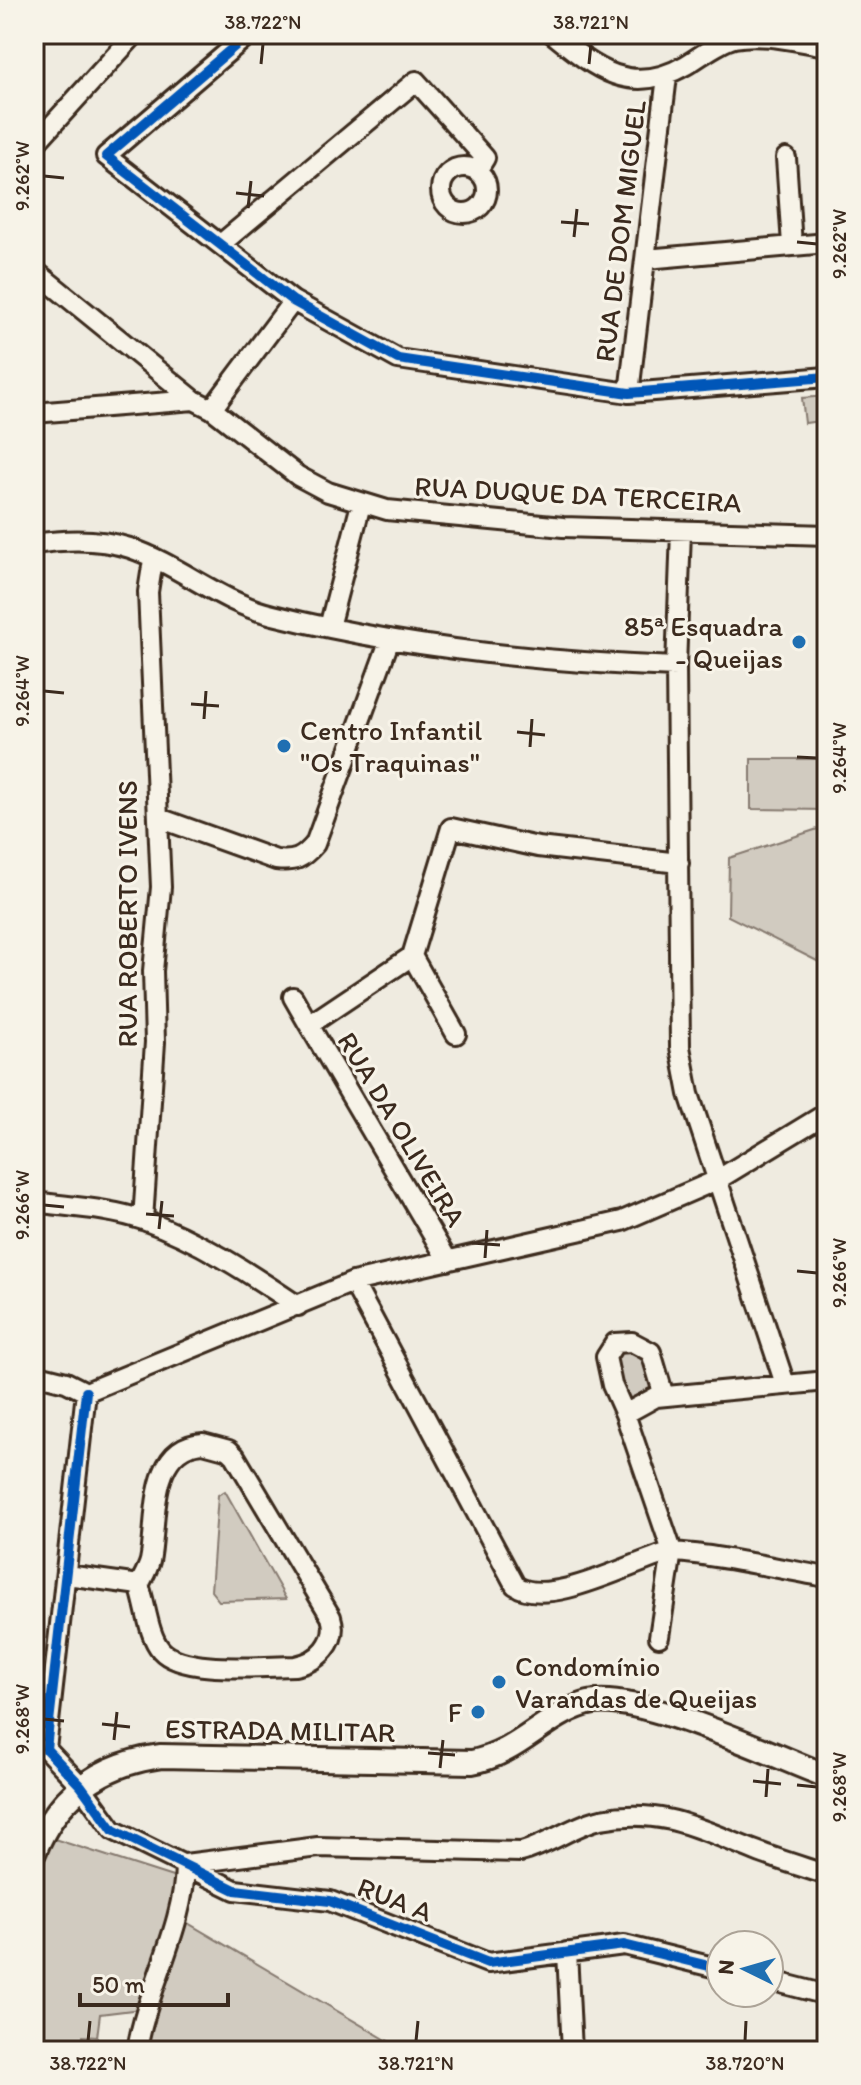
<svg xmlns="http://www.w3.org/2000/svg" width="861" height="2085" font-family="Itim,sans-serif">
<rect width="100%" height="100%" fill="#efebe0"/>
<filter id="ink" filterUnits="userSpaceOnUse"><feTurbulence type="fractalNoise" baseFrequency=".0125" numOctaves="2"/><feDisplacementMap in="SourceGraphic" scale="16" xChannelSelector="R" yChannelSelector="G"/><feConvolveMatrix kernelMatrix="1 2 1 2 8 2 1 2 1" color-interpolation-filters="sRGB"/></filter>
<g filter="url(#ink)">
<path fill="#d1cbc0" stroke="#867a6f" stroke-width="2" d="M 827,396 L 827,420 L 805,423 L 802,398 Z
M 751,759 L 827,759 L 827,810 L 751,809 Z
M 827,826 L 827,966 L 728,916 L 729,858 Z
M 633,1350 L 643,1362 L 652,1389 L 628,1399 L 614,1361 L 619,1352 Z
M 225,1491 L 286,1599 L 219,1601 L 211,1591 L 218,1495 Z
M 48,1837 L 185,1881 L 176,1916 L 405,2051 L 137,2051 L 149,2008 L 100,2014 L 97,2037 L 83,2036 L 81,2051 L 34,2051 L 34,1937 Z"/>
<g fill="none" stroke-linecap="round" stroke-linejoin="round">
<defs>
<path id="minor" d="M 249,34 L 106,156 L 293,301 L 398,359 L 629,393 L 827,377
M 553,34 C 596,69 631,97 686,65 C 700,57 718,42 734,38 C 762,32 799,42 827,46
M 34,145 L 135,34
M 786,158 L 792,245
M441 190a23 23 0 1 1 46 0a23 23 0 1 1-46 0Z
M 222,243 L 416,81 L 485,158 L 477,171
M 646,259 L 827,243
M 34,270 L 194,400
M 629,393 L 667,76
M 212,409 L 298,476 L 328,492 L 387,510 L 563,527 L 827,535
M 34,413 L 194,400 L 212,409 L 293,301
M 681,531 L 676,667 L 680,1047 L 689,1094 L 785,1384
M 34,544 C 66,539 99,538 130,548 C 180,565 221,603 273,615 C 405,648 541,662 676,667
M 329,627 L 361,504
M 159,818 L 276,860 C 295,862 302,859 315,844 L 390,639
M 412,956 L 456,1034
M 293,997 L 309,1025
M 34,1202 C 70,1207 108,1208 143,1220 C 199,1240 249,1273 298,1306
M 143,1220 L 155,1042 L 153,971 L 161,887 L 148,592 L 153,560
M 448,1261 L 309,1025 L 412,956 L 451,828 L 538,847 L 679,863
M 353,1282 L 515,1585 C 547,1609 631,1563 667,1553 C 685,1548 800,1573 827,1577
M 34,1374 L 66,1382 L 86,1392 L 353,1282 L 622,1221 L 717,1180 L 827,1113
M 86,1392 L 46,1749 L 81,1786 L 113,1830 L 235,1890 L 330,1901 L 488,1963 L 624,1945 L 721,1969
M 625,1414 L 612,1385 L 606,1357 L 615,1343 L 632,1342 L 651,1352 L 664,1396
M 203,1443 L 229,1450 L 235,1456 L 331,1617 C 339,1642 318,1662 295,1666 C 262,1666 183,1675 161,1650 C 148,1635 146,1604 139,1585 C 143,1577 148,1569 150,1561 C 158,1524 147,1446 203,1443 Z
M 67,1575 L 139,1585
M 659,1637 L 672,1551 L 625,1414 L 656,1397 L 827,1381
M 567,1952 L 572,2051
M 769,1980 L 827,1995
M 137,2051 C 146,1990 185,1926 185,1864 L 318,1847 L 521,1852 C 548,1845 576,1824 601,1819 C 663,1807 701,1830 756,1851 C 779,1860 803,1867 827,1875"/>
<path id="tertiary" d="M 34,1853 C 57,1795 101,1764 161,1756 L 472,1762 C 519,1753 543,1717 585,1704 C 633,1688 775,1757 827,1776"/>
</defs>
<use href="#minor" stroke="#3b2a1e" stroke-width="24"/>
<use href="#tertiary" stroke="#3b2a1e" stroke-width="28"/>
<use href="#minor" stroke="#f7f3e8" stroke-width="18"/>
<use href="#tertiary" stroke="#f7f3e8" stroke-width="22"/>
<defs>
<path id="cycleway" d="M 249,34 L 106,156 L 293,301 L 398,359 L 629,393 L 827,377
M 86,1392 L 46,1749 L 81,1786 L 113,1830 L 235,1890 L 330,1901 L 488,1963 L 624,1945 L 721,1969"/>
</defs>
<use href="#cycleway" stroke="#f7f3e8" stroke-width="15"/>
<use href="#cycleway" stroke="#0057b8" stroke-width="10"/>
</g>
</g>
<path fill="none" stroke="#3b2a1e" stroke-width="3" d="M 261,64 L 263,44M 589,64 L 591,44M 44,176 L 64,178M 236,193 L 264,196M 248,208 L 251,181M 561,222 L 589,224M 574,237 L 577,209M 797,242 L 817,244M 44,691 L 64,693M 191,704 L 219,706M 204,719 L 206,691M 517,732 L 545,735M 530,747 L 532,719M 797,757 L 817,758M 44,1205 L 64,1207M 146,1214 L 174,1216M 159,1229 L 162,1201M 472,1243 L 500,1245M 485,1258 L 487,1230M 797,1271 L 817,1273M 44,1719 L 64,1721M 102,1724 L 130,1727M 114,1740 L 117,1712M 428,1753 L 455,1755M 440,1768 L 443,1740M 753,1781 L 781,1784M 797,1785 L 817,1787M 766,1797 L 768,1769M 88,2041 L 90,2021M 416,2041 L 418,2021M 745,2041 L 746,2021"/>
<g fill="#1f6fb2" stroke="#f7f3e8" stroke-width="3">
<circle cx="799" cy="642" r="8"/>
<circle cx="284" cy="746" r="8"/>
<circle cx="499" cy="1682" r="8"/>
<circle cx="478" cy="1712" r="8"/>
</g>
<g text-anchor="middle" stroke-width="6" stroke-linejoin="round" paint-order="stroke">
<g font-size="28" fill="#3b2a1e" stroke="#f7f3e8">
<text transform="translate(620 231) rotate(-83)" y="10">RUA DE DOM MIGUEL</text>
<text transform="translate(578 494) rotate(3)" y="10">RUA DUQUE DA TERCEIRA</text>
<text transform="translate(127 914) rotate(-90)" y="10">RUA ROBERTO IVENS</text>
<text transform="translate(402 1129) rotate(59)" y="10">RUA DA OLIVEIRA</text>
<text transform="translate(280 1730) rotate(1)" y="10">ESTRADA MILITAR</text>
<text transform="translate(395 1899) rotate(21)" y="10">RUA A</text>
</g>
<g font-size="28" fill="#3b2a1e" stroke="#f7f3e8" text-anchor="end">
<text x="783" y="636">85ª Esquadra<tspan x="783" dy="32">- Queijas</tspan></text>
<text x="300" y="740" text-anchor="start">Centro Infantil<tspan x="300" dy="32">"Os Traquinas"</tspan></text>
<text x="515" y="1676" text-anchor="start">Condomínio<tspan x="515" dy="32">Varandas de Queijas</tspan></text>
<text x="462" y="1722">F</text>
</g>
</g>
<rect width="861" height="2085" fill="none" stroke="#f7f3e8" stroke-width="88"/>
<g transform="translate(745 1969) rotate(275)"><circle r="38" fill="#f7f3e8" stroke="#aca397" stroke-width="2"/>
<path d="M0-6L14 30L0 20L-14 30Z" fill="#1f6fb2"/>
<text y="-12" font-size="22" font-weight="bold" text-anchor="middle" fill="#3b2a1e">N</text>
</g>
<path d="M80 1993v12h148v-12" fill="none" stroke="#3b2a1e" stroke-width="4"/>
<text x="92" y="1993" font-size="24" fill="#3b2a1e" stroke="#f7f3e8" stroke-width="6" paint-order="stroke">50 m</text>
<rect x="44" y="44" width="773" height="1997" fill="none" stroke="#3b2a1e" stroke-width="3"/>
<g font-size="20" text-anchor="middle" fill="#3b2a1e">
<text x="263" y="29">38.722°N</text>
<text x="591" y="29">38.721°N</text>
<text transform="translate(22 176) rotate(-90)" y="7">9.262°W</text>
<text transform="translate(839 244) rotate(-90)" y="7">9.262°W</text>
<text transform="translate(22 691) rotate(-90)" y="7">9.264°W</text>
<text transform="translate(839 758) rotate(-90)" y="7">9.264°W</text>
<text transform="translate(22 1205) rotate(-90)" y="7">9.266°W</text>
<text transform="translate(839 1273) rotate(-90)" y="7">9.266°W</text>
<text transform="translate(22 1719) rotate(-90)" y="7">9.268°W</text>
<text transform="translate(839 1787) rotate(-90)" y="7">9.268°W</text>
<text x="88" y="2070">38.722°N</text>
<text x="416" y="2070">38.721°N</text>
<text x="745" y="2070">38.720°N</text>
</g>
</svg>
